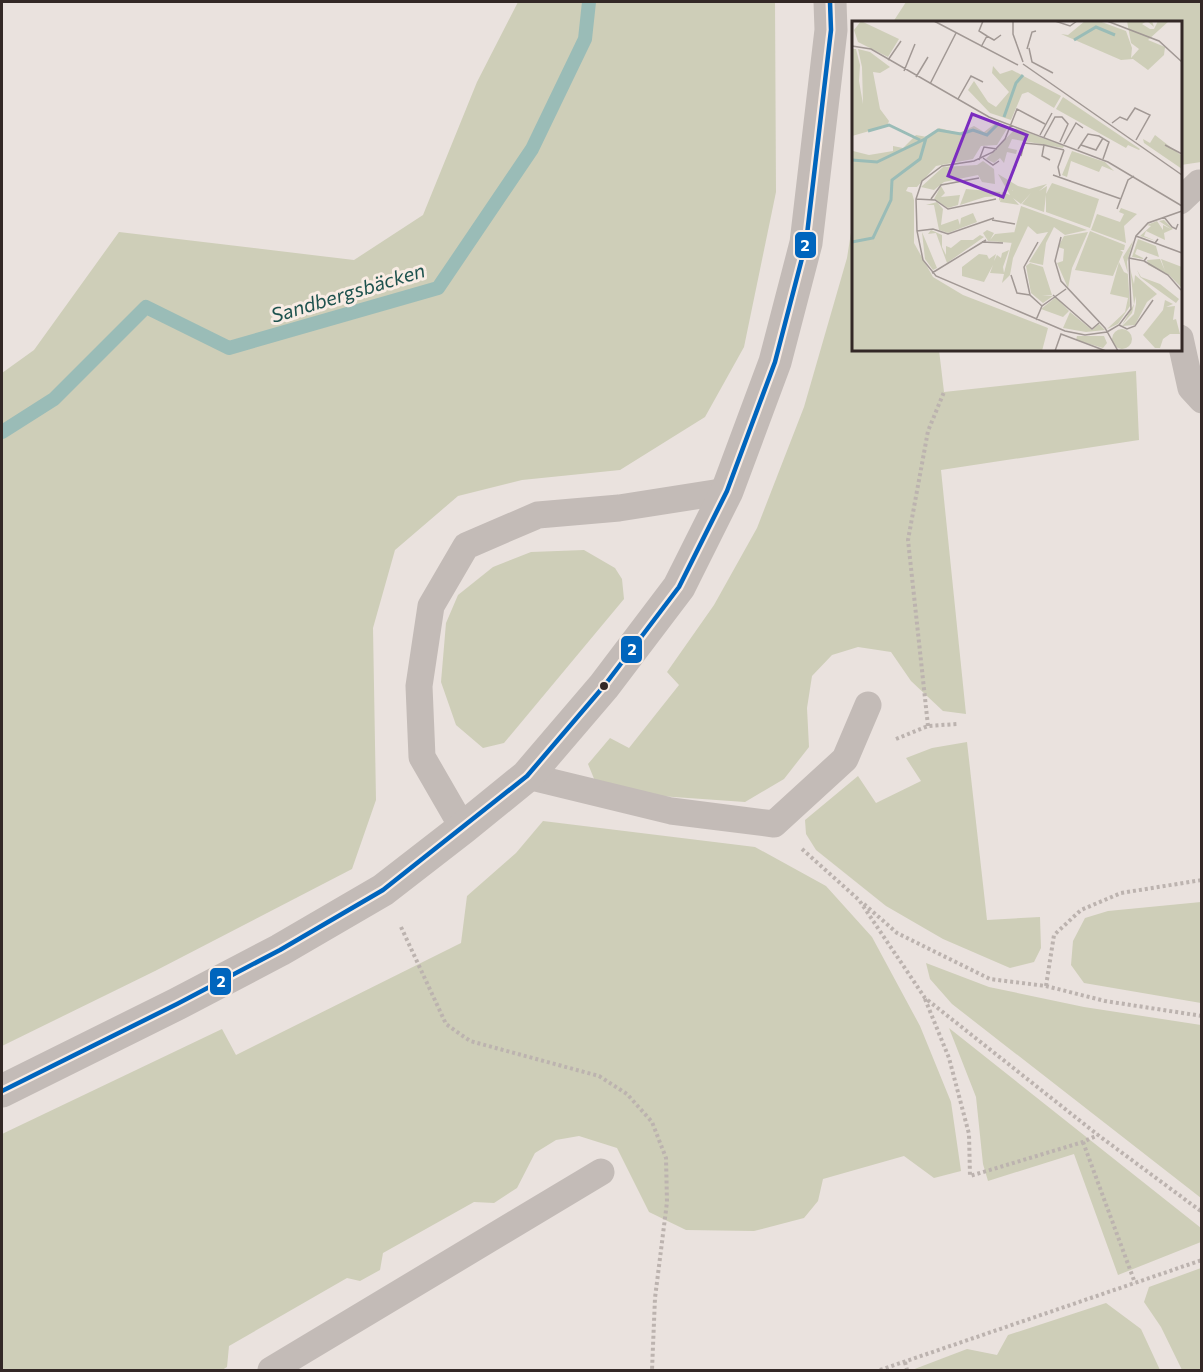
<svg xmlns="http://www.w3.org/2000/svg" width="1203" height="1372" font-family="Commissioner,sans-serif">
<rect width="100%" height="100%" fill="#eae2de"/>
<path fill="#ceceb8" d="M 518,2 L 775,2 L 776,192 L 744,347 L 705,417 L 620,470 L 522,480 L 458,496 L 395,550 L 373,628 L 376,800 L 352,869 L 155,971 L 2,1046 L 2,373 L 34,350 L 119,232 L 354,260 L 423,215 L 477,82 Z
M 906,2 L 1201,2 L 1201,162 L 1181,165 L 1180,22 L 893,22 Z
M 853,220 L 854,350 L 939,350 L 944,392 L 1136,371 L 1139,440 L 941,470 L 966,714 L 943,711 L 911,681 L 891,652 L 858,647 L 832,655 L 812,676 L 807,708 L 809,747 L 784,779 L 745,802 L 631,794 L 597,786 L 588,764 L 610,738 L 629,748 L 679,685 L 667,672 L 714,605 L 757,528 L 804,407 L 847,258 Z
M 584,550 L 615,568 L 622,579 L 624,599 L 504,743 L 483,748 L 456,725 L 441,682 L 446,623 L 458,595 L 493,567 L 531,552 Z
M 967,742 L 987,920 L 1040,917 L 1041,948 L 1034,962 L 1010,968 L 943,939 L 886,906 L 816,850 L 806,834 L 805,820 L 858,776 L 876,803 L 921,781 L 906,758 L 932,748 Z
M 543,821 L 755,847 L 826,886 L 872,937 L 920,1026 L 951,1102 L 961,1171 L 934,1178 L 904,1156 L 823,1179 L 818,1201 L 804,1218 L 754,1231 L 686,1230 L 649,1212 L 617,1148 L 579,1136 L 556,1140 L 535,1153 L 517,1188 L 494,1203 L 474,1202 L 383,1253 L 380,1270 L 360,1281 L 347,1278 L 229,1346 L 227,1367 L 222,1370 L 2,1370 L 2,1134 L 222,1029 L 236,1055 L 461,943 L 467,896 L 516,853 Z
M 1201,902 L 1201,1003 L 1084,983 L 1071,965 L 1073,941 L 1085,918 L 1108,911 Z
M 926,963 L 989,987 L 1084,1007 L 1201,1025 L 1201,1198 L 952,1004 L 930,979 Z
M 949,1028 L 1201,1228 L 1201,1242 L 1118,1275 L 1074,1154 L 988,1181 L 983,1164 L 976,1097 Z
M 1201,1268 L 1201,1370 L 1182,1370 L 1161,1327 L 1144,1302 L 1149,1287 Z
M 1106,1303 L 1141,1329 L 1160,1370 L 912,1370 L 967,1349 L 997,1355 L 1008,1335 Z"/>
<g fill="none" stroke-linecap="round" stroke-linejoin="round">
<path stroke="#9abcb7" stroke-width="14" d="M 2,432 L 54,399 L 146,307 L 229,348 L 438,288 L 532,149 L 585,39 L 589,2"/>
<path stroke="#bcb3af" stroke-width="4" stroke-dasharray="3 3" stroke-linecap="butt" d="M 928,726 L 908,540 L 928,431 L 944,392
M 896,739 L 928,726 L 957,724
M 802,849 L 859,900 L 925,998 L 1098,1135 L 1202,1212
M 864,904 L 897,933 L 990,979 L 1046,986 L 1105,1001 L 1202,1016
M 401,927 L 446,1024 L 470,1041 L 599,1076 L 627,1094 L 652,1122 L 666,1158 L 667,1202 L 655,1298 L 652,1370
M 1046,986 L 1054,935 L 1081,910 L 1121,893 L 1202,880
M 925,999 L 949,1058 L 969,1134 L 970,1176 L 1083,1142 L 1098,1135
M 1083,1142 L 1135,1283
M 905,1362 L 907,1370
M 880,1370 L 1202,1260"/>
<path stroke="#c3bbb7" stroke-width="27" d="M 1180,201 L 1199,183 L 1202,183
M 1180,338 L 1191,388 L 1202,400
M 527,776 L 671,811 L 774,824 L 845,759 L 868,705
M 463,828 L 422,757 L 419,686 L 431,606 L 466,546 L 538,515 L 619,508 L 727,491
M 271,1370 L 601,1172"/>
<path stroke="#c3bbb7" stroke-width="33" d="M 2,1091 L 177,1004 L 280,950 L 383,890 L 463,828 L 527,776 L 604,686 L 679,587 L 727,491 L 775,362 L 806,243 L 831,30 L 830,2"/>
<defs>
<path id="bus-1" d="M 2,1091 L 177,1004 L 280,950 L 383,890 L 527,776 L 604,686 L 679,587 L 727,491 L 775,362 L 806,243 L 831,30 L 830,2"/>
</defs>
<use href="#bus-1" stroke="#f8ece4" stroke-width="9"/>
<use href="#bus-1" stroke="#0065bd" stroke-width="4.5"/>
</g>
<circle fill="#332826" stroke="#f8ece4" stroke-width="2" cx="604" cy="686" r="5"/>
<g text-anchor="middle" stroke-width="6" stroke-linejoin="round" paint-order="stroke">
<g font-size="20" font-style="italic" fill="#1d524e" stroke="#f8ece4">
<text transform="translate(348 293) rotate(-17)" y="7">Sandbergsbäcken</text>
</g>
</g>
<g transform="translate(852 21)">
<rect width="330" height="330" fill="#eae2de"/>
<path d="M 9,0 L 47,18 L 36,36 L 6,21 L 2,9 ZM 233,0 L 247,0 L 274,10 L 280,27 L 279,37 L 287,28 L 279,22 L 275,0 L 300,0 L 302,6 L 295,0 L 290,3 L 298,8 L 302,8 L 306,0 L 317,0 L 296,19 L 313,26 L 312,34 L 296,49 L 281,38 L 269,39 L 209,13 L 216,14 ZM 0,28 L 4,28 L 8,44 L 7,60 L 11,83 L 10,46 L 6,28 L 18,31 L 38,46 L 28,52 L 21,51 L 28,88 L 37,100 L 35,105 L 0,115 ZM 141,45 L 148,53 L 160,49 L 209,75 L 202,87 L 176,71 L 170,73 L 159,99 L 138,92 L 116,69 L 122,60 L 136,81 L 144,86 L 157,71 L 140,52 ZM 211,76 L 288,128 L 287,129 L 276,124 L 274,127 L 204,88 ZM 145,101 L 156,106 L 145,124 L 129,125 L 121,138 L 84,145 L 65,166 L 56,166 L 54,170 L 60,172 L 62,179 L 62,222 L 81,256 L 111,274 L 196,307 L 190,330 L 0,330 L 0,125 L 1,130 L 17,134 L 41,130 L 41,125 L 51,127 L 64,114 L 75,116 L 87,107 L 107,112 L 122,105 L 132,111 ZM 164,107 L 212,125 L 211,127 L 160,118 L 156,127 L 165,129 L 164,133 L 155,131 L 152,142 L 148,137 L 142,142 L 134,138 ZM 303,114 L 330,135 L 330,148 L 292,122 L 291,118 L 298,122 ZM 220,130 L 253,141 L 262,150 L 250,145 L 247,151 L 219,140 L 215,156 L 210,154 ZM 131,140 L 142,148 L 143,163 L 130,161 L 126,154 L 92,161 L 82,169 L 69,166 L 91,146 L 125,144 ZM 146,153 L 166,165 L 160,170 L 166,165 L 177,168 L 195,163 L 187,170 L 195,165 L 192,191 L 170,183 L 179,172 L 169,183 L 161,177 L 167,184 L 148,181 L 150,171 L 158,174 ZM 200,162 L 247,178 L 238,207 L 194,191 L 194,173 ZM 89,165 L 93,172 L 89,176 L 108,174 L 106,184 L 96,187 L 82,178 ZM 114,168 L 148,171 L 149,177 L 147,180 L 147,175 L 133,176 L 108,184 ZM 85,181 L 91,188 L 89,204 L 106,198 L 108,204 L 109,197 L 121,192 L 125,201 L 96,212 L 87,209 L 82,184 L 74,184 ZM 169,185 L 235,209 L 213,214 L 202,206 L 194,222 L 191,244 L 177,241 L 196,211 L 185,213 L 176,205 L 161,237 L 158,254 L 150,262 L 152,253 L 138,252 L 141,244 L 132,261 L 110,255 L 110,246 L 127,233 L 135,234 L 137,238 L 144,233 L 142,240 L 145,234 L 149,237 L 150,232 L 157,229 L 151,246 L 152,252 ZM 269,187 L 285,193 L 272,205 L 274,222 L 239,209 L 245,193 L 268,201 L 272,193 L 267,191 ZM 312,199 L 321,208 L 312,212 L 313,219 L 294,210 L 292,215 L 304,220 L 288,215 L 299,205 L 295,204 L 305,200 L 311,209 L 311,204 L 319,208 L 307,200 ZM 79,209 L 90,214 L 90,226 L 94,234 L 94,225 L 99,227 L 109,219 L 121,219 L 128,214 L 132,216 L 95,242 L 84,212 L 76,213 ZM 135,209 L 142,212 L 138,219 L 143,213 L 163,211 L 161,222 L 136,220 L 131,212 ZM 238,210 L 273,224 L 272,229 L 268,229 L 271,231 L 261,255 L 223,249 ZM 70,211 L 85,247 L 81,249 L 73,238 ZM 236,211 L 220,247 L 216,267 L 205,242 L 211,240 L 212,228 L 206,226 L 212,215 ZM 286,218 L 304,225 L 307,236 L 285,228 L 283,233 L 293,238 L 280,236 ZM 281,220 L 275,241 L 278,285 L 266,303 L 255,308 L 273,291 L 276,277 L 258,273 L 267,241 L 272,251 L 276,253 L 271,236 ZM 308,238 L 313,250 L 309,238 L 330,246 L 330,267 L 317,254 L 296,244 L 295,239 ZM 178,242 L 191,246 L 200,274 L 190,274 L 201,275 L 191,282 L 179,272 L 174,245 ZM 278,247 L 282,263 L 283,254 L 305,273 L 295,281 L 283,304 L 270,305 L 282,293 L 284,283 L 284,275 L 280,292 L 270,304 L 282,283 ZM 285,249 L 289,256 L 308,263 L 327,278 L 324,282 L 288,256 ZM 204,276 L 217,290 L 211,296 L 189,288 ZM 313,279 L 321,283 L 314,286 L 323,285 L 321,299 L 324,298 L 328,313 L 318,313 L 311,318 L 308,327 L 303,327 L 291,314 L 311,289 ZM 218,291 L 240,309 L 247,303 L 253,309 L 234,311 L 211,307 ZM260 318a10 10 0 1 1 20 0a10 10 0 1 1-20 0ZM 225,315 L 252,315 L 255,322 L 251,327 L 224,319 Z" fill="#ceceb8"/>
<path fill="none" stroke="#9abcb7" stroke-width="3" d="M 222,19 L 244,6 L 263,14M 152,96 L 164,62 L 171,54M 16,110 L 37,104 L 68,119M 0,139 L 25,141 L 73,118M 0,221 L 21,217 L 39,179 L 40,159 L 68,138 L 74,117 L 86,109 L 109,113 L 121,109 L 135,114 L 147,102"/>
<path fill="none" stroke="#a19894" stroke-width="1.5" d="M 82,0 L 166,44M 131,0 L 127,10 L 135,15M 161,0 L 161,13 L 171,41M 203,0 L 218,5 L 225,0M 255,0 L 307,20 L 330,41M 0,25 L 19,28 L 137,96 L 256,141 L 330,185M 129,26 L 135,15 L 142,19 L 149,14M 177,27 L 180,41 L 201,52M 175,28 L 180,11 L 184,10M 36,39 L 49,20M 171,43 L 330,154M 52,50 L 63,23M 64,56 L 76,36M 78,63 L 104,12M 106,78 L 119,55 L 131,61M 260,102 L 268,96 L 275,99 L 283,87 L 298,94 L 284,119M 193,103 L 165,88 L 153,118 L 141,131 L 122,140 L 90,145 L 70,160 L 64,178 L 65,210 L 71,239 L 84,255 L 213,310 L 233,314 L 255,311 L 267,304 L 279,288 L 277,237 L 284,215 L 296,202 L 330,190M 188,114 L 200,92M 192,116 L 203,96 L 210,96 L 216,103 L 208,121M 212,123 L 224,102 L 231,107M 229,124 L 244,129 L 251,117M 313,124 L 330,133M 226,128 L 236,113 L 247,115 L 257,121 L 251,138M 169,135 L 172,122 L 192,124M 131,137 L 141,144 L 147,140M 127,139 L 132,126 L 145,128M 198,139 L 190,135 L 192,124 L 212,129M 201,154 L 269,178M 208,155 L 206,146 L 212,129M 64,178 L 83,179 L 96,188 L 144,178M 79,178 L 89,164 L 127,157M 265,188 L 276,159 L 282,155M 312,196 L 320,206 L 324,208 L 326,203M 140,199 L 163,203M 65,210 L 81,208 L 96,213 L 142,197M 284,215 L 303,222 L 306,218M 209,216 L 203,240 L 209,260 L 253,307 L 266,330M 130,221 L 151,222M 186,221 L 172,246 L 178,274 L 190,285M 303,222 L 330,232M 277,237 L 292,240 L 295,236M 292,240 L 316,254 L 329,269M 80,252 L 134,219M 159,254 L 165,272 L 178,274M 201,274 L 240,308 L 247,302M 184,299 L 190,285 L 214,268M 267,304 L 275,308 L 283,305 L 301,279M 203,330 L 209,313 L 254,330"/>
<path fill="#7b2cbf" fill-opacity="0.15" stroke="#7b2cbf" stroke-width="3" d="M 120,93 L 175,114 L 151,176 L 96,155 Z"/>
<rect width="330" height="330" fill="none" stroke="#332826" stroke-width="3"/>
</g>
<g stroke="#f8ece4" stroke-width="2">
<rect x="794" y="231" width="23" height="28" rx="6" fill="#0065bd"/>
<rect x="620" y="635" width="23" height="29" rx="6" fill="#0065bd"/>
<rect x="209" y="967" width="23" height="29" rx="6" fill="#0065bd"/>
</g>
<g font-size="16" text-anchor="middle" font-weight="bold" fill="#fff">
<text x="805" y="251">2</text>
<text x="632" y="655">2</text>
<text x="221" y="987">2</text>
</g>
<rect width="1203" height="1372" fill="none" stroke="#332826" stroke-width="6"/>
</svg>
